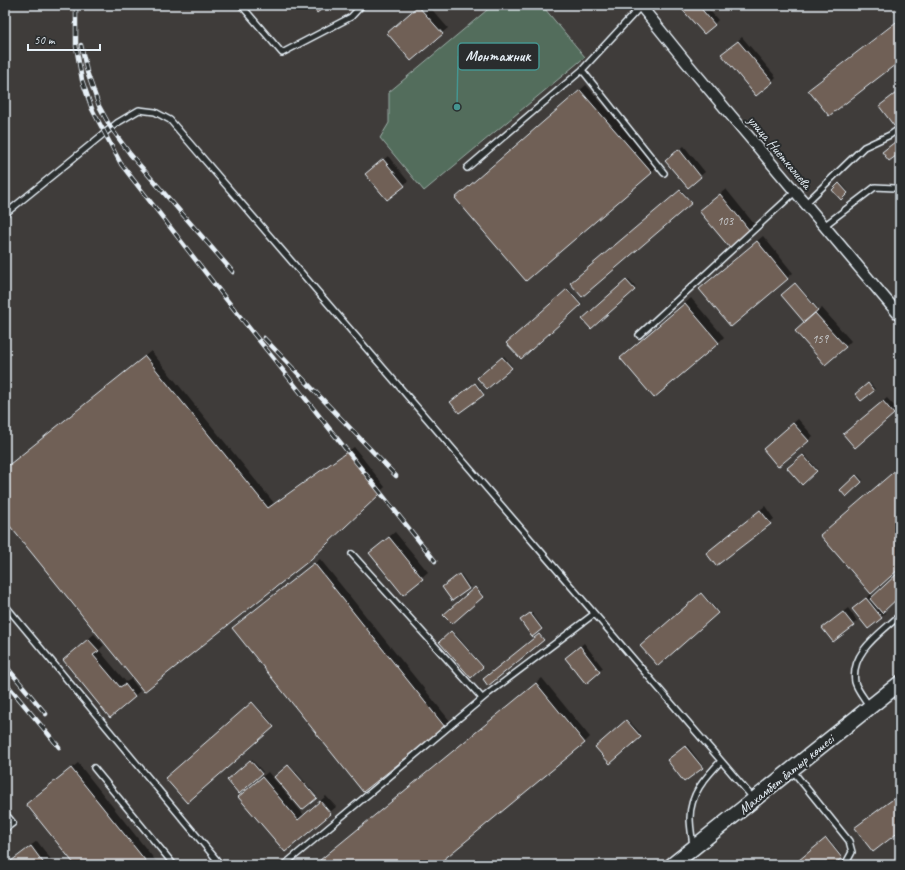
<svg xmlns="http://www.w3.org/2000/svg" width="905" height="870" font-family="Caveat,sans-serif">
<rect width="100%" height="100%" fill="#3f3c3a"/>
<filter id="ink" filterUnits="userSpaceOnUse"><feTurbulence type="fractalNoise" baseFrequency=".025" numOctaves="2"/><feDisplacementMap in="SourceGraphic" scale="8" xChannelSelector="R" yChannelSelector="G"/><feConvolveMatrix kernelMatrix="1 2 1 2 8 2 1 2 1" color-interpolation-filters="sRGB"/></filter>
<g filter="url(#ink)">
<path fill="#536d5b" stroke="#9eafaa" d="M 493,5 L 535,5 L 545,9 L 585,57 L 424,191 L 380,138 L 389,123 L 389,92 Z"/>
<path fill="#0007" d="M 419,5 L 428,5 L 448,28 L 442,33 L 388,33 Z
M 680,5 L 705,5 L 718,20 L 714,24 Z
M 900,18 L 900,60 L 810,90 L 815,84 Z
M 742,37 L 776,77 L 772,81 L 727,50 Z
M 586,85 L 657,167 L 651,172 L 456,198 Z
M 684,146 L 705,172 L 688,186 L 671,157 Z
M 388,156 L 408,181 L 388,199 L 371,170 Z
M 841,183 L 848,191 L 841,198 L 833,190 Z
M 681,189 L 692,202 L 582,296 L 571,283 Z
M 726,189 L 755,225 L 750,231 L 706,205 Z
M 763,236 L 793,273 L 731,325 L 706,283 Z
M 628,279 L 636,288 L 591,328 L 583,319 Z
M 796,283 L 818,308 L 804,320 L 782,295 Z
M 568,288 L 582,303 L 521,358 L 507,343 Z
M 691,298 L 724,337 L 718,343 L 621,358 Z
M 822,308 L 851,341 L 845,347 L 802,325 Z
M 151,351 L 274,503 L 354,447 L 385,487 L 309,559 L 5,518 L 5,468 Z
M 504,356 L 512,366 L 487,388 L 478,378 Z
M 477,383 L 484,393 L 459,412 L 451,402 Z
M 870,383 L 875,389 L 862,400 L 857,394 Z
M 887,398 L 898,410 L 893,414 L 849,430 Z
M 798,419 L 813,436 L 779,466 L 768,445 Z
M 804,454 L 818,470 L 802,484 L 788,468 Z
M 900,466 L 900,567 L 827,529 Z
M 858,475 L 863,480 L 846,495 L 841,490 Z
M 765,506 L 774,519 L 717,565 L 707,553 Z
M 395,532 L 428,572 L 403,593 L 376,547 Z
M 320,559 L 450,721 L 444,727 L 239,623 Z
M 900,572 L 900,595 L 883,610 L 886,613 L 868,628 L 853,609 L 871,594 L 873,597 Z
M 461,574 L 470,587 L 452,600 L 444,586 Z
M 476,587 L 483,595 L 452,623 L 445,615 Z
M 702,593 L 719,612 L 658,664 L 642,646 Z
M 848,608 L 857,621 L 833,640 L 828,624 Z
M 532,613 L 543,628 L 532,635 L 521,621 Z
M 453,631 L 483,666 L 471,677 L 440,642 Z
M 94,634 L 104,645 L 99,650 L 126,682 L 131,679 L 140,691 L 110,717 L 64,660 Z
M 540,634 L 544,639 L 488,684 L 484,679 Z
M 584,643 L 603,668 L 599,672 L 571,654 Z
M 542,678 L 590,737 L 585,742 L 435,865 L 314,865 Z
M 253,702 L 274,725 L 187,801 L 167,778 Z
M 628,720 L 642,735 L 610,763 L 596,747 Z
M 687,745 L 703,766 L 685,780 L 669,760 Z
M 252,760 L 263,772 L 239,793 L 228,780 Z
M 78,763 L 159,865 L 77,865 L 33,799 Z
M 290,765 L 317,796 L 303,809 L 275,777 Z
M 268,772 L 304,815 L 326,796 L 336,807 L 285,851 L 245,791 Z
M 828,838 L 842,856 L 831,865 L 794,865 Z
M 37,841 L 55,865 L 10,865 L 9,864 L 14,858 Z"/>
<path fill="#706057" stroke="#e8f1f8" d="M 311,5 L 327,5 L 317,13 Z
M 678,5 L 698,5 L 715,25 L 704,34 Z
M 418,6 L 443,34 L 411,61 L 387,33 Z
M 900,19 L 900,61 L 829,116 L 808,90 Z
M 738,41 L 773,82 L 756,96 L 721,54 Z
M 580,90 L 652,173 L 526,281 L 455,198 Z
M 900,90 L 900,121 L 894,126 L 879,106 Z
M 900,138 L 900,153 L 889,161 L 882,152 Z
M 679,149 L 701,177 L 688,188 L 665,161 Z
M 383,159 L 405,186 L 387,200 L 365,174 Z
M 839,183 L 848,193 L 841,200 L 832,190 Z
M 680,190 L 692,203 L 582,297 L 570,283 Z
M 720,194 L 750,231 L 730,248 L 699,211 Z
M 757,241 L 788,279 L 731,327 L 699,289 Z
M 626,280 L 635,290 L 591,329 L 582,319 Z
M 795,283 L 818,310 L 804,322 L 781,295 Z
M 567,289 L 581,305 L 521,359 L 506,343 Z
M 685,303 L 719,343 L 654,398 L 620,358 Z
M 815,313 L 846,347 L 825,365 L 795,331 Z
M 145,356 L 268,508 L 347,452 L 380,494 L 310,560 L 144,692 L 5,520 L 5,468 Z
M 502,357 L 512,368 L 487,389 L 477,378 Z
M 475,383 L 484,395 L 459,413 L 450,402 Z
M 868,383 L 874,391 L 861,401 L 855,394 Z
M 883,401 L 894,414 L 855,448 L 843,434 Z
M 793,423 L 809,441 L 778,467 L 763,449 Z
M 803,455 L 817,471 L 802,485 L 787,468 Z
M 898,468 L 900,471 L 900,568 L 871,594 L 820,535 Z
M 856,475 L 862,482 L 846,497 L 840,490 Z
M 760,510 L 771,524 L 716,566 L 706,553 Z
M 389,537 L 423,579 L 403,595 L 369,553 Z
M 314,563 L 445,727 L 363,792 L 232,628 Z
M 900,571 L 900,596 L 882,613 L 870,599 Z
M 459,574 L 469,589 L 452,601 L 442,587 Z
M 475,587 L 483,597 L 452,624 L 443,615 Z
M 701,593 L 718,613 L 658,666 L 640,646 Z
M 866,598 L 882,618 L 868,629 L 852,609 Z
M 843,612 L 854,626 L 833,642 L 822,628 Z
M 530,613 L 542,629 L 532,637 L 520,620 Z
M 451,631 L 483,667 L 471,678 L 439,642 Z
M 539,634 L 544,640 L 488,686 L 483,679 Z
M 88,639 L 99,651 L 93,655 L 120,687 L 125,684 L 135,697 L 110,718 L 63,660 Z
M 580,646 L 600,672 L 586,684 L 565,658 Z
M 536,683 L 585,743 L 437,865 L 314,865 Z
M 252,702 L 274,727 L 187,803 L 165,778 Z
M 626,720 L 641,737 L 610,764 L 595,747 Z
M 685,746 L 703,768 L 684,782 L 667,760 Z
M 250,760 L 262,774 L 239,794 L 227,780 Z
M 288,765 L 317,798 L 302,810 L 274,777 Z
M 71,768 L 149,865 L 75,865 L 26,804 Z
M 262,777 L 298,820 L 320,801 L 331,814 L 285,852 L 238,797 Z
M 900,794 L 900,831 L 873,852 L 854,828 Z
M 826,838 L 842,858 L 833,865 L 793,865 Z
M 31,846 L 45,865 L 8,865 L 7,864 Z"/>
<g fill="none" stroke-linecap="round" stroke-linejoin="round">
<defs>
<path id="lane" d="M 241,5 L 282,53 L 351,17 L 362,5
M 582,70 L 664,173
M 467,168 L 582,70 L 642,5
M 805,204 L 864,147 L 890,135 L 900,128
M 5,214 L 117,123 L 139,110 L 155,112 L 170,120 L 753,798
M 824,226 L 875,187 L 895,188 L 900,191
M 639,335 L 795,192
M 352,554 L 482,698
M 5,605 L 221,865
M 869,706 C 865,699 857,690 855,682 C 850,652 881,633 900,615
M 94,768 L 174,865
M 792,770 L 849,841 L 852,852 L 845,865
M 5,813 L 13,823 L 5,829
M 693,846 C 692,837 690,827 690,818 C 690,794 705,778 721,761
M 284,865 L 489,693 L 594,614"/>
<path id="street" d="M 640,5 L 686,62 L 900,316"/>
<path id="secondary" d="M 672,865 L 900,683"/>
</defs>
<use href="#lane" stroke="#e8f1f8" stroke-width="8"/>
<use href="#street" stroke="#e8f1f8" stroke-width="13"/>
<use href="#secondary" stroke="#e8f1f8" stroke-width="17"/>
<use href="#lane" stroke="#2a2d2e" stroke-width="5"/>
<use href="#street" stroke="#2a2d2e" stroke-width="10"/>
<use href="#secondary" stroke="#2a2d2e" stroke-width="14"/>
<defs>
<path id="rail" d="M 76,9 L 76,46 L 82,80 L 92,109 L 121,164 L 226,299 L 435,561
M 81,45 L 87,72 L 99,106 L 111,128 L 130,154 L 233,272
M 264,338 L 396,476
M 5,665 L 46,714
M 5,682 L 59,747"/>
</defs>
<use href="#rail" stroke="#e8f1f8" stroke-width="4.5"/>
<use href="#rail" stroke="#2a2d2e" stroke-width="3" stroke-dasharray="9" stroke-linecap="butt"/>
</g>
</g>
<g text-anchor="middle" stroke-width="4" stroke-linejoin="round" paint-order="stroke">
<g font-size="12" fill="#cacdd0">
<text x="725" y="225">103</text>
<text x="820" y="343">159</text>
</g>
<g font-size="14" fill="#e8f1f8" stroke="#2a2d2e">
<text transform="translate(780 152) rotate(50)" y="5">улица Ниеткалиева</text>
<text transform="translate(786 774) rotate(-39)" y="5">Махамбет батыр көшесі</text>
</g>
</g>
<path fill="none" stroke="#459590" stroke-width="1.5" d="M457 107L458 56"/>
<circle fill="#459590" stroke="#2a2d2e" stroke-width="1.5" cx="457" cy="107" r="4"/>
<rect fill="#2a2d2e" stroke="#459590" stroke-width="1.5" x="458" y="43" width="81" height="27" rx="4"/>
<g font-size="15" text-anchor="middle" font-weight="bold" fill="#e8f1f8">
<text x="498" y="61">Монтажник</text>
</g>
<rect width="905" height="870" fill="none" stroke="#2a2d2e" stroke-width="20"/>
<rect x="10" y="10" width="885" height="850" fill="none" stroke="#e8f1f8" stroke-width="1.5" filter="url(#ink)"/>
<path d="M28 44v6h72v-6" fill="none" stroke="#e8f1f8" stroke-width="2"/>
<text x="34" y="44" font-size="12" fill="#e8f1f8" stroke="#2a2d2e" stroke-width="3" paint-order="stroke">50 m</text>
</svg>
